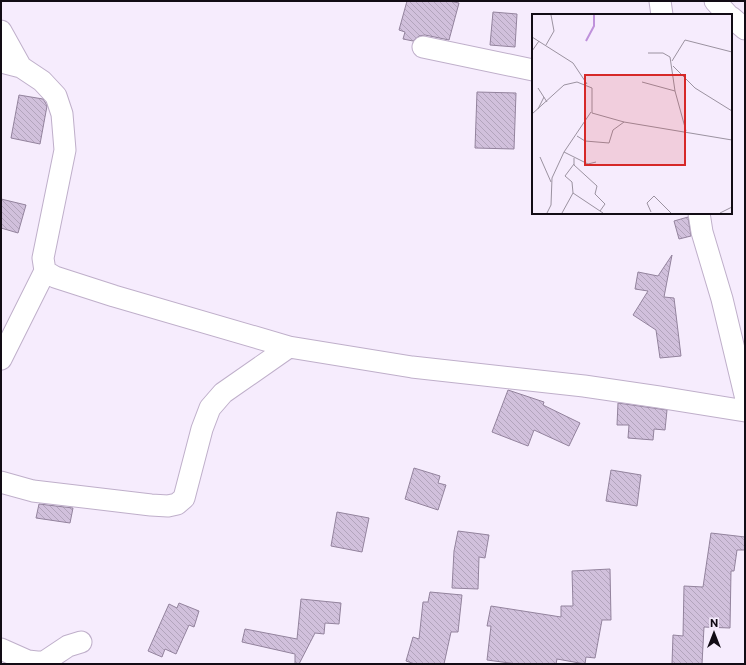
<svg xmlns="http://www.w3.org/2000/svg" width="746" height="665" font-family="Commissioner,sans-serif">
<defs>
<pattern id="building-back-hatch" width="6" height="6" patternUnits="userSpaceOnUse"><rect width="6" height="6" fill="#d1c0dc"/><path d="M-1 5l2 2M0 0l6 6M5-1l2 2" fill="none" stroke="#b2a4bc"/></pattern>
</defs>
<rect width="100%" height="100%" fill="#f6ecfd"/>
<path fill="url(#building-back-hatch)" stroke="#93839d" d="M 407,1 L 449,1 L 459,3 L 449,40 L 425,35 L 419,36 L 413,41 L 403,39 L 405,32 L 399,30 Z
M 493,12 L 517,14 L 515,47 L 490,45 Z
M 477,92 L 516,93 L 514,149 L 475,148 Z
M 19,95 L 43,99 L 45,102 L 47,106 L 40,144 L 11,138 Z
M 1,199 L 26,205 L 18,233 L 1,228 Z
M 688,217 L 691,236 L 679,239 L 674,221 Z
M 672,255 L 664,297 L 674,298 L 681,356 L 660,358 L 656,330 L 633,315 L 648,291 L 635,289 L 638,272 L 658,276 Z
M 508,390 L 544,402 L 543,405 L 580,423 L 569,446 L 534,430 L 528,446 L 492,432 Z
M 618,403 L 667,410 L 665,430 L 654,429 L 653,440 L 628,438 L 629,425 L 617,425 Z
M 414,468 L 440,476 L 438,483 L 446,485 L 438,510 L 405,499 Z
M 611,470 L 641,475 L 637,506 L 606,501 Z
M 39,504 L 73,508 L 70,523 L 36,518 Z
M 337,512 L 369,518 L 362,552 L 331,546 Z
M 458,531 L 489,535 L 485,558 L 479,557 L 478,589 L 452,588 L 454,551 Z
M 711,533 L 745,537 L 745,550 L 737,550 L 734,571 L 731,571 L 730,628 L 704,627 L 702,664 L 672,664 L 673,635 L 683,636 L 684,586 L 703,587 Z
M 610,569 L 611,620 L 602,620 L 595,658 L 586,657 L 585,664 L 557,659 L 556,664 L 517,664 L 487,660 L 491,626 L 487,626 L 491,606 L 561,617 L 561,606 L 573,606 L 572,571 Z
M 430,592 L 462,595 L 458,632 L 451,632 L 444,664 L 415,664 L 406,661 L 413,637 L 419,639 L 423,602 L 428,602 Z
M 301,599 L 341,603 L 339,624 L 325,623 L 324,634 L 315,633 L 299,664 L 295,664 L 295,654 L 242,642 L 245,629 L 297,639 Z
M 179,603 L 199,611 L 194,627 L 189,625 L 176,654 L 165,649 L 162,657 L 148,651 L 169,604 L 177,608 Z"/>
<g fill="none" stroke-linecap="round" stroke-linejoin="round">
<defs>
<path id="minor" d="M 660,1 L 662,15
M 715,1 L 728,15
M 731,17 L 745,29
M 1,31 L 21,67
M 423,47 L 533,70
M 1,62 L 21,67 L 42,81 L 56,96 L 62,114 L 65,150 L 43,258 L 45,271 L 55,277 L 114,296 L 289,347 L 412,367 L 584,386 L 659,397 L 745,411
M 699,213 L 702,232 L 722,299 L 745,395
M 1,359 L 45,271
M 1,482 L 33,491 L 151,505 L 168,506 L 177,504 L 184,498 L 202,429 L 210,408 L 223,393 L 289,347
M 1,649 L 28,661 L 37,662 L 44,662 L 68,646 L 81,642"/>
</defs>
<use href="#minor" stroke="#bfafca" stroke-width="23"/>
<use href="#minor" stroke="#fff" stroke-width="21"/>
</g>
<g transform="translate(532 14)">
<rect width="200" height="200" fill="#f6ecfd"/>
<path fill="none" stroke="#bf91db" stroke-width="2" d="M 54,27 L 62,12 L 62,1"/>
<path fill="none" stroke="#9b92a0" stroke-width="1" d="M 0,23 L 41,49 L 55,70M 14,31 L 22,17 L 19,1M 0,37 L 7,27M 116,39 L 131,39 L 138,43 L 143,77M 140,47 L 153,26 L 200,38M 141,52 L 163,74 L 200,97M 110,68 L 143,77 L 154,117M 6,74 L 15,88M 6,95 L 12,83M 0,100 L 32,71 L 45,68 L 60,74 L 60,99 L 92,108 L 200,126M 45,122 L 53,127 L 77,129 L 81,116 L 92,108M 32,138 L 56,150 L 64,148M 8,143 L 19,168M 42,144 L 42,151 L 65,172 L 63,180 L 73,190 L 68,197M 41,179 L 40,168 L 33,162 L 42,150M 119,198 L 115,189 L 122,182 L 139,199M 15,199 L 19,191 L 20,164 L 32,138 L 59,98M 30,199 L 41,179 L 71,199M 188,199 L 200,193"/>
<path fill="#d62828" fill-opacity="0.15" stroke="#d62828" stroke-width="2" d="M 53,61 L 153,61 L 153,151 L 53,151 Z"/>
<rect width="200" height="200" fill="none" stroke="#120c15" stroke-width="2"/>
</g>
<rect width="746" height="665" fill="none" stroke="#120c15" stroke-width="4"/>
<g transform="translate(714 633)" stroke="#f6ecfd" stroke-width="3" paint-order="stroke">
<path d="M0-3L7 15L0 10L-7 15Z" fill="#120c15"/>
<text y="-6" font-size="11" font-weight="bold" text-anchor="middle" fill="#120c15">N</text>
</g>
</svg>
